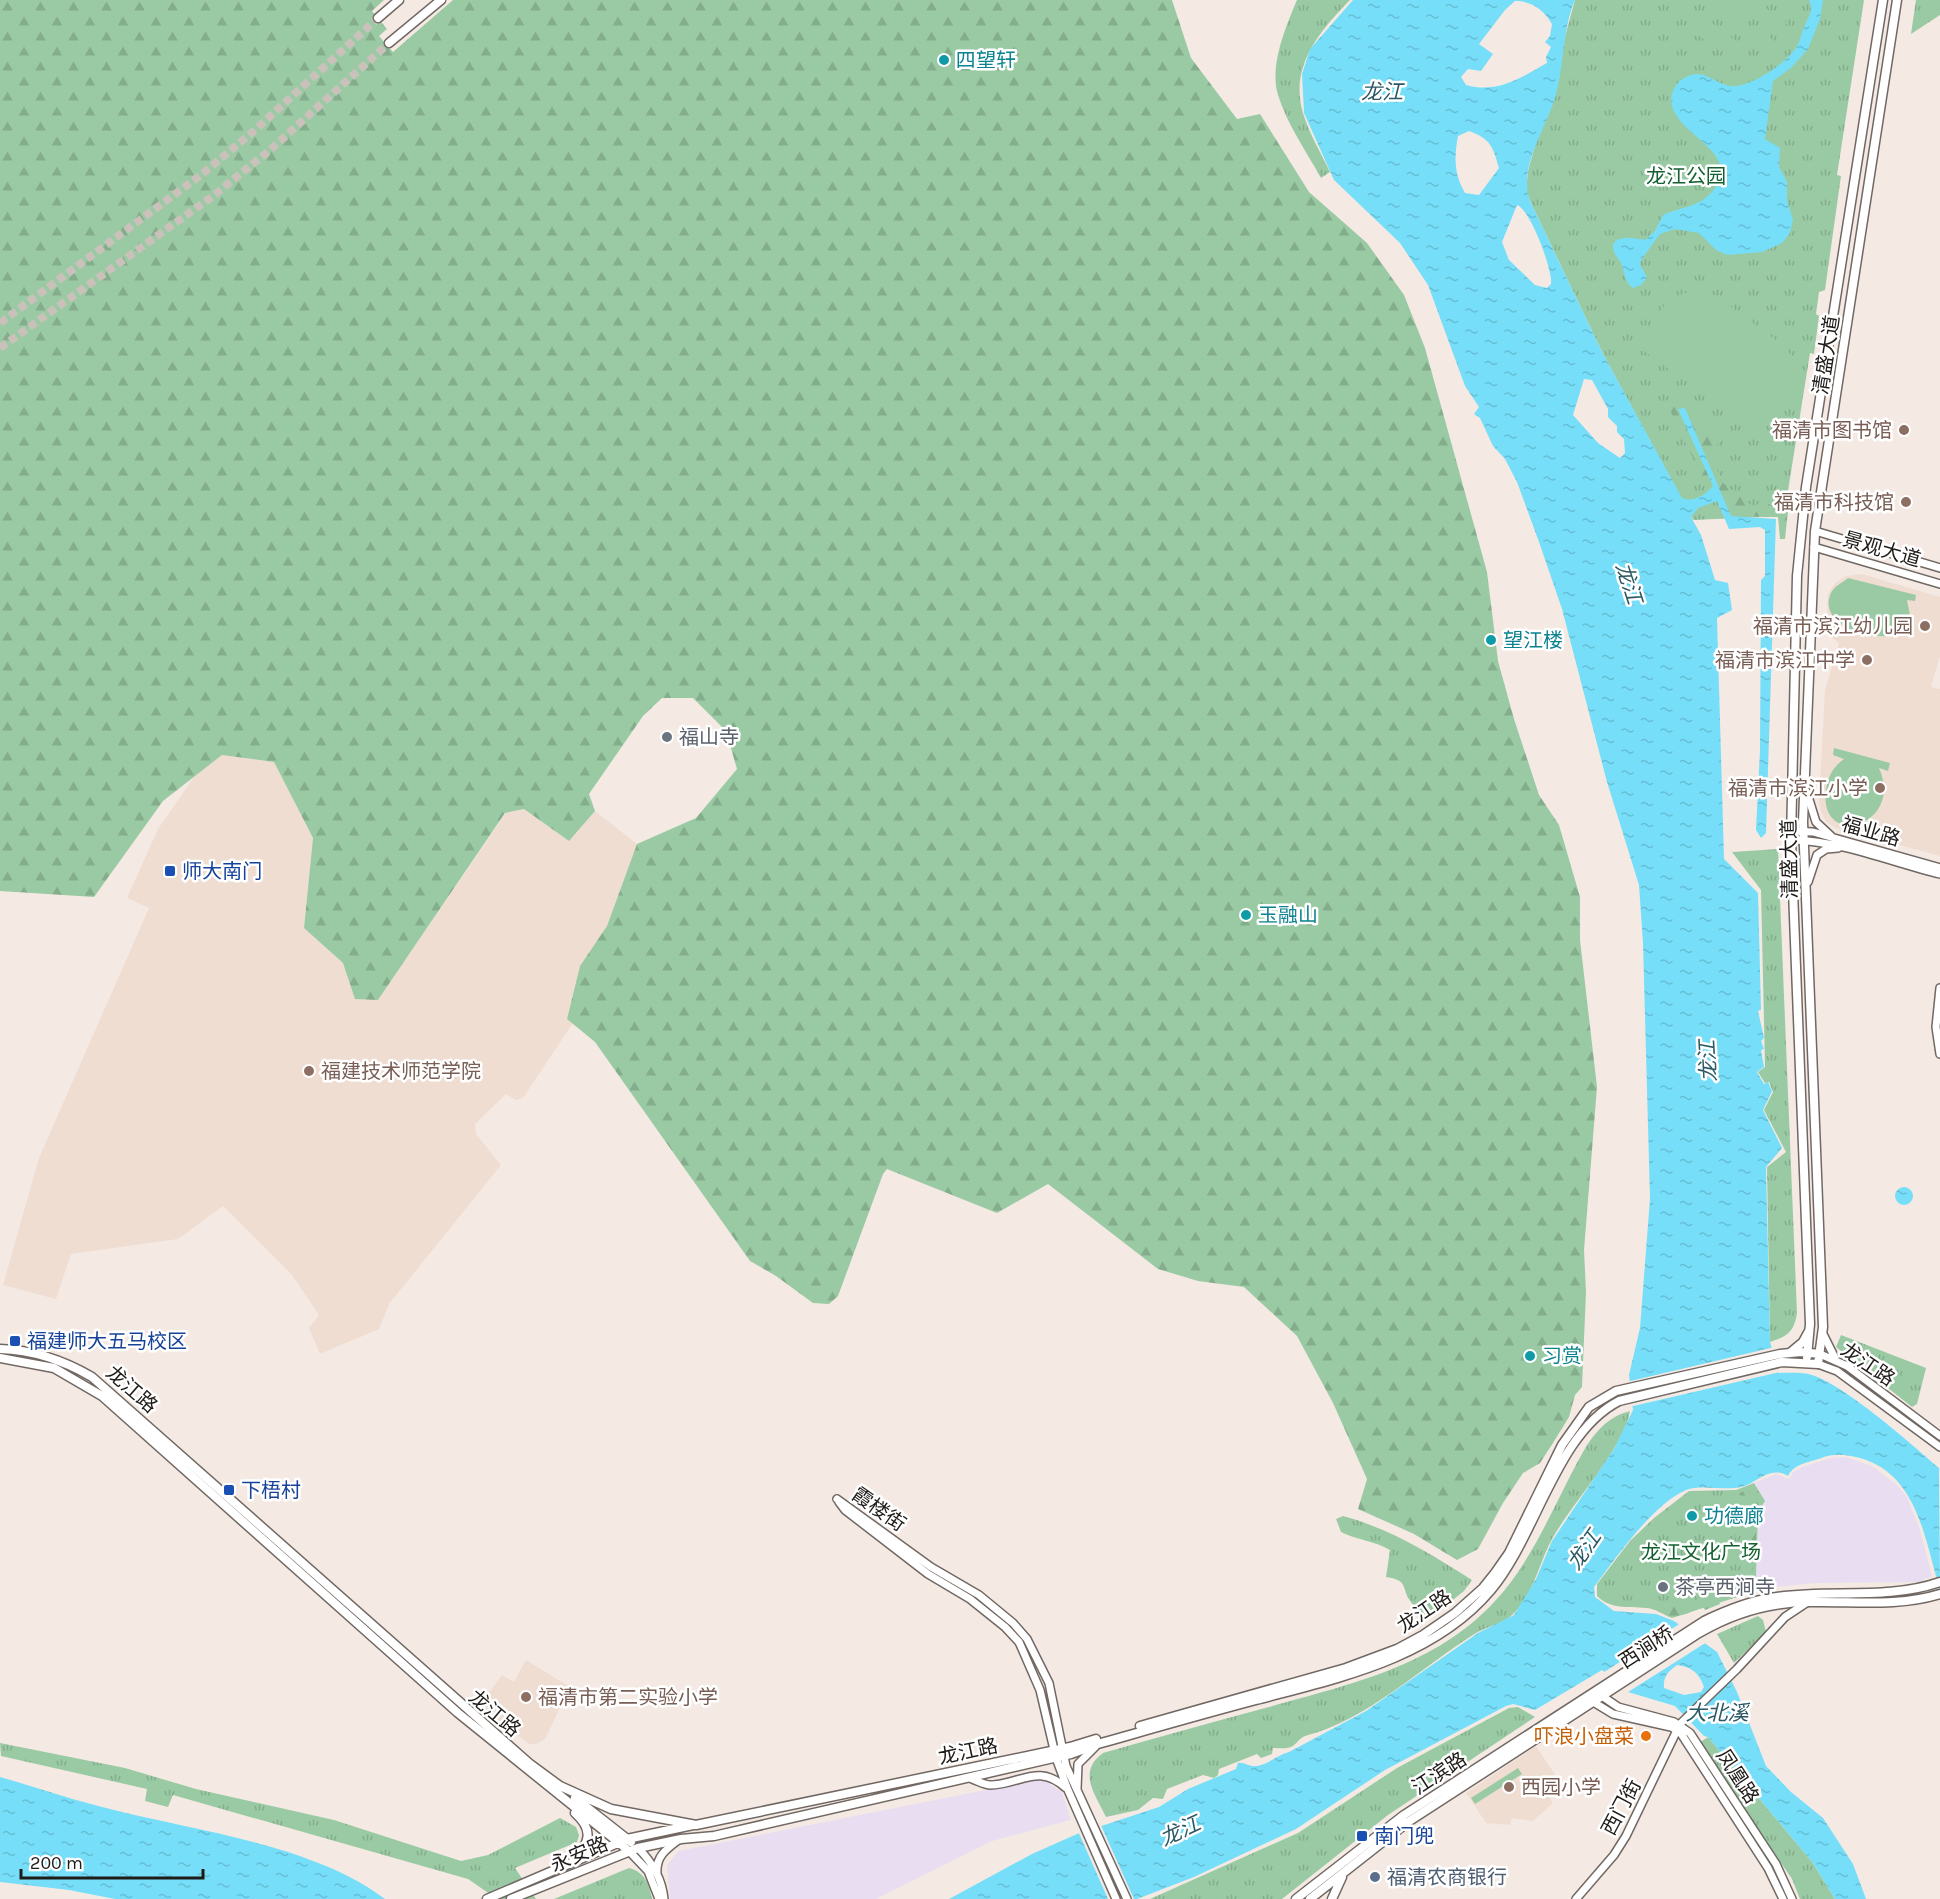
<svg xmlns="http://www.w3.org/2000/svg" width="1940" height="1899" font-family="Karla,'Noto Sans SC',sans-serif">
<defs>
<pattern id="grass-tufts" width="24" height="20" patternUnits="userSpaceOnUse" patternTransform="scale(1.5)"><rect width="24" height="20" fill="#9acaa4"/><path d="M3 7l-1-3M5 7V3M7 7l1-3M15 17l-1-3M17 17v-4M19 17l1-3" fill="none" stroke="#84ad8c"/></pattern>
<pattern id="forest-firs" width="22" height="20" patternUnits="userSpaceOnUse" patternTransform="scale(1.5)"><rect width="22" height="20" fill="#9acaa4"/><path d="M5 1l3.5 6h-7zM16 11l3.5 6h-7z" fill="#84ad8c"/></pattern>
<pattern id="water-ripples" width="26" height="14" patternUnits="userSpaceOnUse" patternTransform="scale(1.5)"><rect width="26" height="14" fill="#76def8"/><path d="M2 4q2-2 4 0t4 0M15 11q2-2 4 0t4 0" fill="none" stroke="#66bed4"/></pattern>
</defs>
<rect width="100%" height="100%" fill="#f4eae3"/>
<path fill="#e9ddf1" d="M 1846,1457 L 1872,1466 L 1897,1485 L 1907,1497 L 1920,1530 L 1932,1576 L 1919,1582 L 1815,1583 L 1765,1588 L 1756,1578 L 1758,1513 L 1765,1501 L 1754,1483 L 1776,1474 L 1789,1479 L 1793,1472 L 1802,1467 L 1831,1458 Z
M 1036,1780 L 1045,1781 L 1062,1792 L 1071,1820 L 992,1841 L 876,1899 L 670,1899 L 667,1865 L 679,1851 Z"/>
<path fill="#efddd2" d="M 1862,574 L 1940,597 L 1940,656 L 1931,687 L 1940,689 L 1940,856 L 1836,828 L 1826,822 L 1821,812 L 1819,803 L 1825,690 L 1839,643 L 1826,633 L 1828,594 L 1835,583 L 1846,576 Z
M 222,755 L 274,762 L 313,838 L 304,928 L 343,963 L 378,1000 L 506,813 L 524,809 L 569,841 L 595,811 L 637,844 L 607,926 L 580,966 L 567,1018 L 573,1023 L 523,1098 L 516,1100 L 506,1094 L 475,1124 L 476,1134 L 501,1165 L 389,1304 L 379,1329 L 320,1354 L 309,1328 L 319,1315 L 292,1275 L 223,1206 L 178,1239 L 71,1254 L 56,1299 L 3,1285 L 39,1158 L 149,908 L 127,898 L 158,829 L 194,777 Z
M 526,1660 L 570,1687 L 545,1739 L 536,1744 L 529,1744 L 479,1706 L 502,1675 L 514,1682 Z
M 1536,1746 L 1556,1776 L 1543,1788 L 1553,1803 L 1533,1821 L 1512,1818 L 1510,1825 L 1486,1823 L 1466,1793 Z"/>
<path fill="url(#grass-tufts)" d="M 1297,0 L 1350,0 C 1320,31 1289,66 1303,113 C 1309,133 1321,153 1330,172 L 1321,178 C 1306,151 1287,124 1278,95 C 1269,66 1286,26 1297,0 Z
M 1575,0 L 1864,0 L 1837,175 L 1841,176 L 1825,290 L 1819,292 L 1816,314 L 1819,316 L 1814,354 L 1810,353 L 1784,516 L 1693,520 L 1603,354 L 1530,201 L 1526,190 L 1528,171 Z
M 1916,0 L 1940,0 L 1940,15 L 1911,34 Z
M 1778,849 L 1797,1313 C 1794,1332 1788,1336 1770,1342 L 1767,1167 L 1786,1152 L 1764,1110 L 1773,1092 L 1769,1082 L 1765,1083 L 1758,1072 L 1765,1067 L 1761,890 L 1732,852 Z
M 1841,1335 L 1926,1368 L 1917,1404 L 1912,1407 L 1836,1347 Z
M 1630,1411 C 1624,1448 1572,1503 1552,1539 C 1539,1563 1533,1596 1512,1615 C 1502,1625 1487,1626 1476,1633 C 1420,1668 1369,1719 1305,1736 C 1299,1738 1297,1744 1291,1747 C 1286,1749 1279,1748 1273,1748 L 1272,1754 L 1261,1758 L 1257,1754 L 1219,1769 L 1218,1775 L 1214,1778 L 1203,1775 L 1167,1789 L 1163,1799 L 1153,1798 L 1138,1810 L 1106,1817 C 1095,1794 1077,1772 1103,1753 C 1158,1737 1213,1722 1269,1707 C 1350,1684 1436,1666 1495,1601 C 1536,1557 1557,1496 1587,1445 C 1599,1428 1610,1416 1630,1411 Z
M 1754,1483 L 1765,1501 L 1758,1513 L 1756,1578 L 1765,1588 L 1672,1618 C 1664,1615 1654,1608 1646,1608 C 1626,1606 1612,1610 1597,1596 L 1597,1584 L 1630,1541 L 1654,1518 L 1689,1491 L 1736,1490 Z
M 1343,1516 C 1391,1529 1431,1554 1472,1580 L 1464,1591 L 1428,1620 C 1423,1613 1415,1609 1411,1602 C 1400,1587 1410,1581 1386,1577 L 1390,1550 C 1375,1541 1357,1540 1341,1532 L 1336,1519 Z
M 1758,1616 L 1763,1620 L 1766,1632 L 1734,1663 L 1717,1634 Z
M 1518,1707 L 1535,1717 L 1388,1815 L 1282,1899 L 1150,1899 L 1298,1833 L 1397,1768 L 1509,1708 Z
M 1708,1737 L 1813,1863 L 1835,1899 L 1800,1899 L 1792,1879 L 1699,1743 Z
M 0,1743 L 125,1768 L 196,1789 L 334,1820 L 461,1861 L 488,1855 L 560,1818 L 576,1827 L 579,1835 L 577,1842 L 515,1868 L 536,1899 L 497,1899 L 468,1879 L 173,1795 L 168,1807 L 145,1801 L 147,1789 L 1,1756 Z
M 629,1868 C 645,1872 649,1884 652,1899 L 554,1899 Z"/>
<path fill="url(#forest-firs)" d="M 0,0 L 384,0 L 372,11 L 387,29 L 379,36 L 393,52 L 453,0 L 1172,0 L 1191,58 L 1237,119 L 1260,114 L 1309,192 L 1367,243 L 1387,271 L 1404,295 L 1425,348 L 1487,572 L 1498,661 L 1514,719 L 1539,795 L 1559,825 L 1580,897 L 1580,940 L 1597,1087 L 1584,1250 L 1586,1292 L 1582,1387 L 1575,1395 L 1569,1417 L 1553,1443 L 1540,1463 L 1523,1473 L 1503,1503 L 1478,1549 L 1457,1560 L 1414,1534 L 1358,1509 L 1367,1479 L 1333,1403 L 1297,1336 L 1244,1287 L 1198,1281 L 1158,1269 L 1048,1184 L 997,1213 L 887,1169 L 883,1174 L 838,1296 L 829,1304 L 813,1303 L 776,1276 L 750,1261 L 595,1042 L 567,1019 L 580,966 L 607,926 L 637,844 L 696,818 L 737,769 L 726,731 L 693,698 L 662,698 L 643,716 L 589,794 L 595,811 L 569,841 L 524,809 L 505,813 L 378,1000 L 355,999 L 343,963 L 304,928 L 313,838 L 274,762 L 222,755 L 163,801 L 94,897 L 0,891 Z
M 1674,399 L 1690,406 L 1708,422 L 1707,426 L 1716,435 L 1720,432 L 1723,434 L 1711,457 L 1723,483 L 1754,507 L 1772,492 L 1775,495 L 1767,503 L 1778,509 L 1782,502 L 1789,501 L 1785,539 L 1780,539 L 1778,517 L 1731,516 L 1712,480 L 1713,487 L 1706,485 L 1667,404 Z
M 1747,1488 L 1753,1488 L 1764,1499 L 1756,1514 L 1756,1558 L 1751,1575 L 1746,1577 L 1741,1547 L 1744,1533 L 1735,1538 L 1738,1520 L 1727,1511 L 1733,1504 L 1745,1506 L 1739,1494 Z
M 1705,1539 L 1717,1549 L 1702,1565 L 1690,1554 Z
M 1706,1594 L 1708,1599 L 1717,1597 L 1720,1604 L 1705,1610 L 1702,1605 C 1692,1613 1682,1616 1669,1617 L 1661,1609 L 1664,1603 L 1695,1603 L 1697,1599 Z"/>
<path fill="#9acaa4" d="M 1720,0 L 1738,0 L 1748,7 L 1739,19 L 1718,3 Z
M 1766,8 L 1787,23 L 1778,35 L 1758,19 Z
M 1700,14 L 1748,50 L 1741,60 L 1724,48 L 1721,52 L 1690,29 Z
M 1753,25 L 1774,41 L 1765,53 L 1744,37 Z
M 1693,291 L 1715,295 L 1781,344 L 1791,355 L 1796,367 L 1794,392 L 1787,403 L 1773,416 L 1755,419 L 1759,422 L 1753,430 L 1644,351 L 1649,343 L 1652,345 C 1650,316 1665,296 1693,291 Z
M 1848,578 L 1916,595 L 1915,601 L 1907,600 L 1910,615 L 1901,632 C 1881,645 1815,627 1831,593 C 1835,585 1843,583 1848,578 Z
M 1834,748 L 1890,763 L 1888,771 L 1879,768 C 1905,826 1818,851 1826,790 C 1828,776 1833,767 1844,759 L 1833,755 Z
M 1518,1768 L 1522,1774 L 1475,1804 L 1471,1798 Z"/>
<path fill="url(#water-ripples)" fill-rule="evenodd" d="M 1353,0 L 1575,0 C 1563,28 1564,61 1557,91 C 1549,125 1517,166 1530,201 L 1603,354 L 1682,498 C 1692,503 1706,495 1713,486 L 1678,409 L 1685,408 L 1731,516 L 1776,519 L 1766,833 L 1761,838 L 1756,830 L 1760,751 L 1761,580 L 1765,576 L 1765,530 L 1760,527 L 1729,529 L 1717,501 L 1698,508 L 1691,517 L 1701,535 L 1715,580 L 1728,583 L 1732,610 L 1717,618 L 1724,859 L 1758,893 L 1761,1010 L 1758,1011 L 1764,1038 L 1761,1041 L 1764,1049 L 1761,1050 L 1764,1067 L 1757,1072 L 1764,1084 L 1768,1082 L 1772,1091 L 1763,1110 L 1782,1148 L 1766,1167 L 1770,1342 L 1779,1373 C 1790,1373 1802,1372 1812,1375 C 1846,1386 1910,1443 1939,1468 L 1940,1590 C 1925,1541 1918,1474 1860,1458 C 1848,1455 1836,1453 1824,1457 C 1812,1462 1794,1463 1788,1476 C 1769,1465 1758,1483 1741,1487 C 1724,1491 1702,1484 1686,1490 C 1653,1504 1615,1559 1594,1587 L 1595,1597 L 1614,1611 L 1656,1614 L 1674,1621 L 1717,1652 L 1737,1692 L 1766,1766 L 1791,1792 L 1823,1818 L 1853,1864 L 1866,1899 L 1835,1899 L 1813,1863 L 1708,1737 L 1704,1736 L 1675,1706 L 1628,1692 L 1602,1670 L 1535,1710 L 1513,1704 L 1506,1706 L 1385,1770 L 1296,1829 L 1194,1877 L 1137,1899 L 949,1899 L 1032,1854 L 1077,1834 L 1159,1807 L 1188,1789 L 1236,1769 L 1238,1763 C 1245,1762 1248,1767 1257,1766 C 1269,1764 1277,1755 1289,1752 L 1366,1711 L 1478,1633 L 1514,1615 L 1536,1579 L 1552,1541 L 1614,1449 L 1633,1410 L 1629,1375 L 1640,1328 L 1650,1199 L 1643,943 L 1639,885 L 1607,782 L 1562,609 L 1539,542 L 1517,482 L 1505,459 L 1493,446 L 1480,418 L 1474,414 L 1479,407 L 1465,386 L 1428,285 L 1400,243 L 1334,180 L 1304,113 L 1302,74 L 1310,49 ZM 1515,1 C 1532,1 1544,10 1552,24 L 1550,36 L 1545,42 L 1551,47 L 1546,57 L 1547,63 C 1520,78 1498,94 1466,85 L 1461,77 L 1468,69 L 1481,71 L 1493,54 L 1479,44 L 1505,10 ZM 1469,131 C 1491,139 1493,147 1499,168 L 1479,195 L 1465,193 C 1454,174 1454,158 1458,136 ZM 1517,205 C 1530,209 1553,270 1551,284 L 1547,288 L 1535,285 L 1509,260 L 1502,242 ZM 1584,379 L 1592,380 L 1608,409 L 1608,417 L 1617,426 L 1617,432 L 1624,439 L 1625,453 L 1620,458 L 1598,443 L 1573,415 ZM 1677,1665 C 1692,1667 1699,1673 1704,1687 L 1701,1692 L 1684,1695 L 1664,1688 C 1663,1676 1668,1672 1677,1665 Z
M 1809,0 L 1823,0 L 1820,19 L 1808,49 L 1792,67 L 1773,81 L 1765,139 L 1780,148 L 1779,167 L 1787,182 L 1787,200 L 1793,220 L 1790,233 L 1782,243 L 1762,252 L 1727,255 L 1716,250 L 1699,233 L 1675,229 L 1660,234 L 1641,260 L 1640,265 L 1647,277 L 1641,285 L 1633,288 C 1625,282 1625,275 1622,266 C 1621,261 1617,258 1615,254 C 1605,233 1635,238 1645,240 L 1655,231 L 1663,215 C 1678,208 1697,207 1709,195 C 1754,151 1662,134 1672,94 C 1674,87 1679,80 1686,77 C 1706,66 1718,89 1737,86 C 1756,83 1787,63 1797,46 C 1801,40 1801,32 1805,25 C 1809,16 1814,10 1809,0 Z
M1895 1196a9 9 0 1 1 18 0a9 9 0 1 1-18 0Z
M 0,1777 C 38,1788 76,1801 114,1810 C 198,1831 316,1846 385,1899 L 115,1899 L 69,1890 L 0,1882 Z"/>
<path fill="#f4eae3" d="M 1775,1347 L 1784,1371 L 1629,1407 L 1626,1382 Z
M 1681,1623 L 1707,1642 L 1625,1694 L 1601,1674 Z
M 1100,1823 L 1134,1899 L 1108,1899 L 1078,1831 Z"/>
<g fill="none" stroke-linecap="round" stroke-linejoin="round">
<path stroke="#c9c1ba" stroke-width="8" stroke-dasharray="8 4" stroke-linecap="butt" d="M 0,323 L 201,175 L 255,130 L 378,18
M 0,348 L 213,196 L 270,150 L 389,43"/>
<defs>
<path id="secondary" d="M 1815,531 L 1940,568
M 1814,547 L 1940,584
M 1807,793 L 1816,822 L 1831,836
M 1791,831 L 1813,832 L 1940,868
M 1791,840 C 1842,841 1891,862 1940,874
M 1808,882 L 1817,855 L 1826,849 L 1838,848
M 1940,988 L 1936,1027 L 1940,1054
M 1823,1334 L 1835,1358
M 1820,1354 L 1847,1366 L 1940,1436
M 1818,1364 L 1837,1371 L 1940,1447
M 837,1499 L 931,1567 L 979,1595 L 1013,1623 L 1027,1639 L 1049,1683 L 1066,1766 L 1127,1899
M 839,1502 L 845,1510 L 928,1574 L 970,1599 L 1005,1627 L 1019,1642 L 1040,1690 L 1056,1758 L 1068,1790 L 1116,1899
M 1599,1694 L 1618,1707 L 1674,1722 L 1690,1733 L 1776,1864 L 1792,1899
M 1590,1700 L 1613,1714 L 1671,1727 L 1680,1732 L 1768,1868 L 1783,1899
M 972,1779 C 978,1781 985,1785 990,1785 C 1020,1785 1038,1762 1066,1788
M 1077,1789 L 1078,1764 L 1095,1747
M 638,1848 C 652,1862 662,1879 664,1899
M 629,1851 L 648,1871 L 659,1899
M 657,1873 C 656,1857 665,1850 677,1841
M 1576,1899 L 1614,1855 L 1626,1836 L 1680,1724 L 1737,1669 L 1785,1617 L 1806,1603"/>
<path id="primary" d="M 378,18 L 399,0
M 389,43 L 441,0
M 0,1349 C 34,1350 63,1360 92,1377 L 530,1764 L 560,1786 L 611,1809 L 696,1825 L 1070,1747 L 1096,1739
M 1791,1352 L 1803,1342 L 1809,1331
M 1807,1357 L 1810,1324 L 1791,840 L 1797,576 L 1806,487 L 1883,0
M 0,1358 L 54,1368 L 102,1396 L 458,1713 L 629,1851
M 1140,1726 L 1346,1668 L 1397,1649 L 1423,1635 L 1455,1613 L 1483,1588 L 1495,1573 L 1509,1553 L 1562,1445 L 1589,1407 L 1616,1391 L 1780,1354 L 1801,1352 L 1820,1354
M 575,1798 L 631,1842
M 574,1858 C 591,1843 593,1829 575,1813
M 487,1899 L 627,1839 L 693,1825
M 511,1899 L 638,1848 L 681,1839 L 714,1836 L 1071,1754 L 1098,1744 C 1151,1729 1203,1714 1256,1700 C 1338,1678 1433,1659 1491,1590 C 1537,1535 1556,1433 1619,1401 L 1782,1362 L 1818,1364 L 1823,1327 L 1803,822 L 1815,531 L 1897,0
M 1296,1899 L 1404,1815 L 1704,1621 C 1725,1611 1747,1602 1770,1598 C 1826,1588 1885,1601 1940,1582
M 1310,1899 L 1408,1822 L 1699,1633 C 1733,1613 1771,1602 1810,1602 C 1853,1601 1898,1607 1940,1594
M 1332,1899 L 1342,1877"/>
</defs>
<use href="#secondary" stroke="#716863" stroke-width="10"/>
<use href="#primary" stroke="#716863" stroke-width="11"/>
<use href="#secondary" stroke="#fff" stroke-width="7"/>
<use href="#primary" stroke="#fff" stroke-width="8"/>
</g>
<g fill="#0f9aa8" stroke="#fff" stroke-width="2">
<circle cx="944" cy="60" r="6"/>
<circle cx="1491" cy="640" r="6"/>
<circle cx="1246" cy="915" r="6"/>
<circle cx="1530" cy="1356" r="6"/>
<circle cx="1692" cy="1516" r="6"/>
</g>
<g fill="#8d6e63" stroke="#fff" stroke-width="2">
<circle cx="1904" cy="430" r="6"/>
<circle cx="1906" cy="502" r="6"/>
<circle cx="1925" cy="626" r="6"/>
<circle cx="1867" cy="660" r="6"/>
<circle cx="1880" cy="788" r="6"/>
<circle cx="309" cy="1071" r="6"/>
<circle cx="526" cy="1697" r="6"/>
<circle cx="1509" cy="1787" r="6"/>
</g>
<g fill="#6b7280" stroke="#fff" stroke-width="2">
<circle cx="667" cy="737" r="6"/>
<circle cx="1663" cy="1587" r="6"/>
</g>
<g fill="#1a4fb4" stroke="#fff" stroke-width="2">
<rect x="164" y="865" width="12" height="12" rx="3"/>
<rect x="9" y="1335" width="12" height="12" rx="3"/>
<rect x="223" y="1484" width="12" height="12" rx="3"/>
<rect x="1356" y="1830" width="12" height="12" rx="3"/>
</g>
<circle fill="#e8710a" stroke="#fff" stroke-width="2" cx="1646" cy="1736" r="6"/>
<circle fill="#5c6f8a" stroke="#fff" stroke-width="2" cx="1375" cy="1877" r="6"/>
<g text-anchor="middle" stroke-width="5" stroke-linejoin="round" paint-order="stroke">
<g font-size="20" fill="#0d838f" stroke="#fff" text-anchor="start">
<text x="956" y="67">四望轩</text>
<text x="1503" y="647">望江楼</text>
<text x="1258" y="922">玉融山</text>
<text x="1542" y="1363">习赏</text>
<text x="1704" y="1523">功德廊</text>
</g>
<g font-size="20" fill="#146030" stroke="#fff">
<text x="1686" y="183">龙江公园</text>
<text x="1701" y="1559">龙江文化广场</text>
</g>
<g font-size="20" fill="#1e1b18" stroke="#fff">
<text transform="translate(1826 355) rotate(-81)" y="7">清盛大道</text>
<text transform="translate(1882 549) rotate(16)" y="7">景观大道</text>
<text transform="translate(1871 831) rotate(16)" y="7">福业路</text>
<text transform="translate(1789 859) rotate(-91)" y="7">清盛大道</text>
<text transform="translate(1868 1364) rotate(34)" y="7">龙江路</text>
<text transform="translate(132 1389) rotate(41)" y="7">龙江路</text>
<text transform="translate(879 1509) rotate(35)" y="7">霞楼街</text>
<text transform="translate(1424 1611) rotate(-34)" y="7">龙江路</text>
<text transform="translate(1646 1647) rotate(-33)" y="7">西涧桥</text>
<text transform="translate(495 1713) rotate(40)" y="7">龙江路</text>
<text transform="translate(968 1751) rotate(-12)" y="7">龙江路</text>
<text transform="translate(1439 1773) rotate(-33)" y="7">江滨路</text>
<text transform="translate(1738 1776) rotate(57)" y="7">凤凰路</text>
<text transform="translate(1621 1807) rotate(-62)" y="7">西门街</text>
<text transform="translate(579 1854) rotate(-23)" y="7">永安路</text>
</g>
<g font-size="20" fill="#785e54" stroke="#fff" text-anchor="end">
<text x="1892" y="437">福清市图书馆</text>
<text x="1894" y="509">福清市科技馆</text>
<text x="1913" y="633">福清市滨江幼儿园</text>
<text x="1855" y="667">福清市滨江中学</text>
<text x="1868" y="795">福清市滨江小学</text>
<text x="321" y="1078" text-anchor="start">福建技术师范学院</text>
<text x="538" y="1704" text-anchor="start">福清市第二实验小学</text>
<text x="1521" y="1794" text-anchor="start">西园小学</text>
</g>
<g font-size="20" fill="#5b616d" stroke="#fff" text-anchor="start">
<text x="679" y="744">福山寺</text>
<text x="1675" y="1594">茶亭西涧寺</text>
</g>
<g font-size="20" fill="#164399" stroke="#fff" text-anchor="start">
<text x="182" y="878">师大南门</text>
<text x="27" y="1348">福建师大五马校区</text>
<text x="241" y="1497">下梧村</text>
<text x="1374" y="1843">南门兜</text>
</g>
<g font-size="20" fill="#c56008" stroke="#fff" text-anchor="end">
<text x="1634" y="1743">吓浪小盘菜</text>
</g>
<g font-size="20" fill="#4e5e75" stroke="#fff" text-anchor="start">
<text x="1387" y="1884">福清农商银行</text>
</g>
<g font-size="21" font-style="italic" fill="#2b5864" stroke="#fff">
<text x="1382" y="99">龙江</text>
<text transform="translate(1629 583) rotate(72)" y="7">龙江</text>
<text transform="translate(1708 1061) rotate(-93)" y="7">龙江</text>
<text transform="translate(1584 1550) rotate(-55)" y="7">龙江</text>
<text x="1717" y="1720">大北溪</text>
<text transform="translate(1180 1831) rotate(-25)" y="7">龙江</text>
</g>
</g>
<path d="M21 1869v9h182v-9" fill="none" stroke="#1e1b18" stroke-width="3"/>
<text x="30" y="1869" font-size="18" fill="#1e1b18" stroke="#ffffff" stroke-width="4.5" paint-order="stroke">200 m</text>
</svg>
